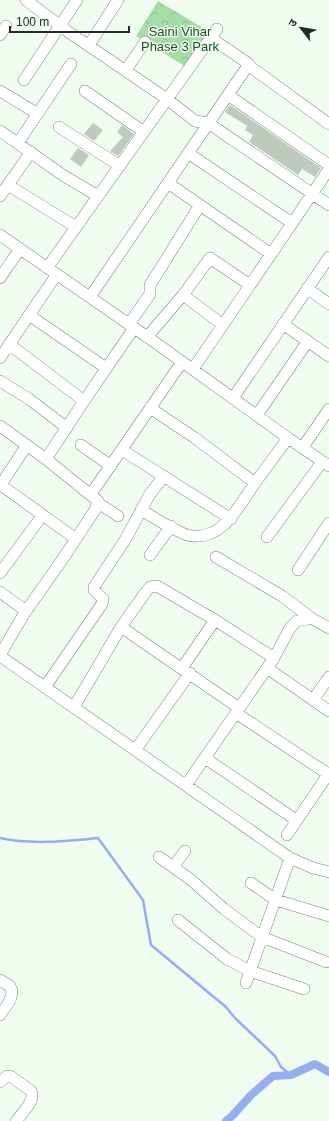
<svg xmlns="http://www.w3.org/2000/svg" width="329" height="1121" font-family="Arial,'Noto Sans Devanagari',sans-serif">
<defs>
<pattern id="park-crowns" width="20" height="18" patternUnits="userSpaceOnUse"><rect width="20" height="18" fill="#a6dca7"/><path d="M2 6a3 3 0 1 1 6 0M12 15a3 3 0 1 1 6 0" fill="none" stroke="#8fbd90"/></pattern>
</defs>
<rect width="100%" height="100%" fill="#f0fcf0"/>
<path fill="url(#park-crowns)" d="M 158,1 L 210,32 L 186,67 L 136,36 Z"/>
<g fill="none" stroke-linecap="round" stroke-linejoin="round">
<path stroke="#96aeed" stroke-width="2.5" d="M 0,838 C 32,845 66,841 98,838 L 143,900 L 151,945 L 226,1007 L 235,1018 L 275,1056 L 281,1067 L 291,1075"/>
<path stroke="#96aeed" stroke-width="8" d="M 226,1121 L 233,1115 L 251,1095 L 273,1076 L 291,1075 L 315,1064 L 329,1072"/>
</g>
<path fill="#becabe" d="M 230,105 L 321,168 L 315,177 L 302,169 L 298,175 L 249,142 L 253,135 L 245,130 L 247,126 L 225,112 Z
M 93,123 L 103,130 L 94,141 L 84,134 Z
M 122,125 L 134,134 L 118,156 L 110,151 L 123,137 L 117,132 Z
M 78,148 L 89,155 L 81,167 L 70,159 Z"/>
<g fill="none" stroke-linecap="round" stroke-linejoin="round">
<defs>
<path id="minor" d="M 26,0 L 67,31 L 167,99 L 195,121 L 208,123 L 329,205
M 0,35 L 6,26
M 89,45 L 118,0
M 248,65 L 329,124
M 126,70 L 145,42
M 24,80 L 77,0
M 0,91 L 38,114
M 85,91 L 144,132
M 228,95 L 329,165
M 59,127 L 120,166
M 0,131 L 64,176 L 98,196
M 18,143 L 71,64
M 188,153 L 292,223
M 168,183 L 271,254
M 8,185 L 76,227
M 0,196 L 31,152
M 0,235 L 156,343 L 288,438 L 329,466
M 47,268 L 217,29
M 0,278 L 20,249
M 307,288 L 329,304
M 90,297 L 249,64 L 211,38
M 29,315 L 106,368
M 129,324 L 150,294 L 150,285 L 200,205
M 283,324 L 329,356
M 223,325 L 183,295 L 210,258 L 250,285
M 147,337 L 183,295
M 9,344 L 84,401
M 0,358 L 57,274
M 193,369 L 329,169
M 0,381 L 29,399 L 67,428
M 233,398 L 329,257
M 150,408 L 195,438 L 255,483
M 257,415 L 308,341
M 0,426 L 46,459 L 98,501 L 95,510 L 62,560 L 24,614 L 0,655
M 81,445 L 111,466
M 303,447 L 329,409
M 122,450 L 231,519
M 46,459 L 84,401 L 134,328
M 1,485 L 76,539
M 0,486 L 27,445
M 91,494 L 182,362
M 98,503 L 118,516
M 141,510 C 153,517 175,531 187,535 C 222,544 239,505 255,483 C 266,468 277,453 288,438
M 267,537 L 322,462
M 150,555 L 171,526
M 216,557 L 282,596 L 311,618
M 298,570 L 329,523
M 0,573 L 42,516
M 0,592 L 26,611
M 121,627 L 239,708
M 0,656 L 290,858 L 313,868 L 329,872
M 182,668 L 215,620
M 267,668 L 329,711
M 45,687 L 102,604 L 103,599 L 94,590 L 94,587 L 125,540 L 150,494 L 164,476
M 313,700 L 329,677
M 74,707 L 121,627 L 145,593 L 150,587 L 157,586 L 215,620 L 274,658
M 236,713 L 328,774
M 136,749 L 190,673
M 205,758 L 296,820
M 186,785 L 274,658 L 290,628 L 297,621 L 311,618 L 329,628
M 287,835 L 329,773
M 159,857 L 190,879 L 224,909 L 262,937 L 326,962
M 173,867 L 185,851
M 251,883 L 276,900 L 329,916
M 178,920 L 227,959 L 250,971 L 304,989
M 0,980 L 10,986 C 16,996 6,1006 0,1015
M 246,983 L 290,858
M 0,1082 L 7,1076 L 12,1077 L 31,1091 C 36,1101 22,1113 16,1121"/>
</defs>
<use href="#minor" stroke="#7b867b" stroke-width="12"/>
<use href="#minor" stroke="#fff" stroke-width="11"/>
</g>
<g text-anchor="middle" stroke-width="3" stroke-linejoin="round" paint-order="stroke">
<g font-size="13" fill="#1a5321" stroke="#f0fcf0">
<text x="180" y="36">Saini Vihar<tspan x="180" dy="15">Phase 3 Park</tspan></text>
</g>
</g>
<g transform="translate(301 28) rotate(301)" stroke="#f0fcf0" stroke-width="3" paint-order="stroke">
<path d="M0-3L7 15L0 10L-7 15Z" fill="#272b27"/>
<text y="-6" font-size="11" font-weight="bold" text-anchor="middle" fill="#272b27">उ</text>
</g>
<path d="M10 26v6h119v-6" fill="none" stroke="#272b27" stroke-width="2"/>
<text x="16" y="26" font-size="12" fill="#272b27" stroke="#f0fcf0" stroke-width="3" paint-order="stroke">100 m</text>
</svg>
